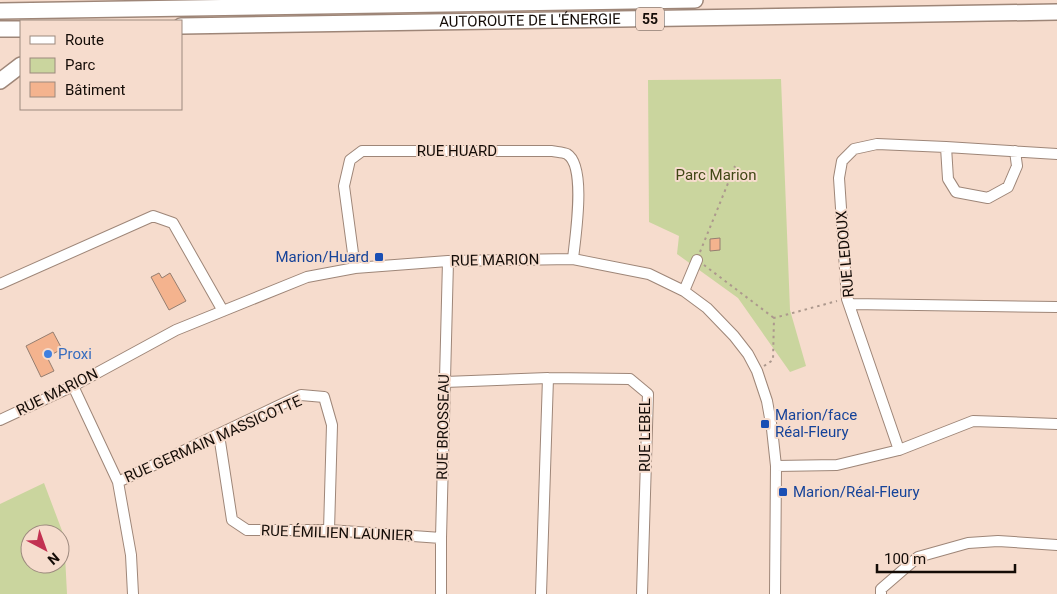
<svg xmlns="http://www.w3.org/2000/svg" width="1057" height="594" font-family="Roboto,sans-serif">
<rect width="100%" height="100%" fill="#f6dccd"/>
<path fill="#cad59e" fill-rule="evenodd" d="M 781,79 L 790,310 L 806,366 L 790,372 L 738,298 L 677,254 L 679,236 L 649,222 L 648,80 Z
M 44,483 L 64,536 L 67,594 L 0,594 L 0,504 ZM 30,534 L 60,534 L 60,564 L 30,564 Z"/>
<path fill="#f4b38e" stroke="#957e70" d="M 720,238 L 720,250 L 710,251 L 710,239 Z
M 159,273 L 162,278 L 170,273 L 186,301 L 169,310 L 151,277 Z
M 53,332 L 62,349 L 47,357 L 54,371 L 41,377 L 26,346 Z"/>
<g fill="none" stroke-linecap="round" stroke-linejoin="round">
<defs>
<path id="minor" d="M 946,147 L 948,179 L 956,192 L 988,198 L 1008,187 L 1017,166 L 1015,151
M 355,268 L 344,186 L 350,160 L 362,151 L 552,151 C 556,152 563,152 567,154 C 587,166 575,238 573,259
M 0,284 L 153,216 L 173,223 L 223,311
M 684,291 L 697,260
M 847,299 L 851,304 L 1057,307
M 445,382 L 548,378 L 630,379 L 648,394 L 642,594
M 73,386 L 118,482 L 131,555 L 133,594
M 0,420 L 73,386 L 176,330 L 307,277 L 355,268 L 448,261 L 573,259 L 649,274 L 684,291 L 707,308 L 734,336 L 748,354 L 757,371 L 767,401 L 772,429 L 776,466 L 775,594
M 219,435 L 232,520 L 247,530 L 329,530 L 441,538
M 899,450 L 847,299 L 839,178 L 842,161 L 854,149 L 877,144 L 946,147 L 1057,154
M 776,466 L 837,465 L 899,450 L 973,421 L 1057,424
M 118,482 L 301,395 L 324,397 L 332,425 L 329,530
M 441,594 L 441,538 L 448,261
M 541,594 L 548,378
M 881,594 L 881,589 L 918,557 L 968,543 L 998,541 L 1057,545"/>
<g id="highway">
<path d="M 0,11 L 695,0"/>
<path id="s1" d="M 181,26 L 1057,12"/>
<path d="M 0,29 L 21,29"/>
<path d="M 0,81 L 21,65"/>
</g>
</defs>
<use href="#minor" stroke="#9e8678" stroke-width="12"/>
<use href="#highway" stroke="#9e8678" stroke-width="18"/>
<path stroke="#ac988d" stroke-width="2" stroke-dasharray="2.5 4" stroke-linecap="butt" d="M 700,252 L 735,166
M 704,265 L 774,318
M 764,366 L 773,360 L 774,318 L 837,301"/>
<use href="#minor" stroke="#fff" stroke-width="10"/>
<use href="#highway" stroke="#fff" stroke-width="15"/>
</g>
<g fill="#1a4fb4" stroke="#f6dccd" stroke-width="2">
<rect x="374" y="252" width="10" height="10" rx="2.5"/>
<rect x="760" y="419" width="10" height="10" rx="2.5"/>
<rect x="778" y="487" width="10" height="10" rx="2.5"/>
</g>
<circle fill="#3f7fe0" stroke="#f6dccd" stroke-width="2" cx="48" cy="354" r="5"/>
<g text-anchor="middle" stroke-width="4" stroke-linejoin="round" paint-order="stroke">
<rect fill="#f6dccd" stroke="#584a42" stroke-width="1" x="636" y="7.5" width="28" height="23" rx="4"/>
<g font-size="14" font-weight="bold" fill="#140c07">
<text x="650" y="24">55</text>
</g>
<g font-size="15" fill="#140c07" stroke="#f6dccd">
<text dy="5" stroke="none"><textPath href="#s1" startOffset="349">AUTOROUTE DE L'ÉNERGIE</textPath></text>
<text x="457" y="156">RUE HUARD</text>
<text transform="translate(845 254) rotate(-95)" y="5">RUE LEDOUX</text>
<text transform="translate(495 260) rotate(-1)" y="5">RUE MARION</text>
<text transform="translate(57 392) rotate(-26)" y="5">RUE MARION</text>
<text transform="translate(443 427) rotate(-89)" y="5">RUE BROSSEAU</text>
<text transform="translate(645 435) rotate(-90)" y="5">RUE LEBEL</text>
<text transform="translate(213 439) rotate(-24)" y="5">RUE GERMAIN MASSICOTTE</text>
<text transform="translate(337 533) rotate(2)" y="5">RUE ÉMILIEN LAUNIER</text>
</g>
<g font-size="15" fill="#404715" stroke="#f6dccd">
<text x="716" y="180">Parc Marion</text>
</g>
<g font-size="15" fill="#164399" stroke="#f6dccd" text-anchor="start">
<text x="369" y="262" text-anchor="end">Marion/Huard</text>
<text x="775" y="420">Marion/face<tspan x="775" dy="17">Réal-Fleury</tspan></text>
<text x="793" y="497">Marion/Réal-Fleury</text>
</g>
<g font-size="15" fill="#366cbe" stroke="#f6dccd" text-anchor="start">
<text x="58" y="359">Proxi</text>
</g>
</g>
<rect x="20" y="20" width="162" height="90" fill="#f6dccd" stroke="#9c897e"/>
<rect x="30" y="36" width="25" height="8" fill="#ffffff" stroke="#9c897e"/>
<text x="65" y="45" font-size="15" fill="#140c07">Route</text>
<rect x="30" y="58" width="25" height="15" fill="#cad59e" stroke="#9c897e"/>
<text x="65" y="70" font-size="15" fill="#140c07">Parc</text>
<rect x="30" y="82" width="25" height="15" fill="#f4b38e" stroke="#9c897e"/>
<text x="65" y="95" font-size="15" fill="#140c07">Bâtiment</text>
<g transform="translate(45 549) rotate(139)"><circle r="24" fill="#f6dccd" stroke="#9c897e"/>
<path d="M0-4L9 19L0 12L-9 19Z" fill="#c23151"/>
<text y="-8" font-size="14" font-weight="bold" text-anchor="middle" fill="#140c07">N</text>
</g>
<path d="M877 564v8h138v-8" fill="none" stroke="#140c07" stroke-width="2.5"/>
<text x="884" y="564" font-size="15" fill="#140c07" stroke="#f6dccd" stroke-width="4" paint-order="stroke">100 m</text>
</svg>
